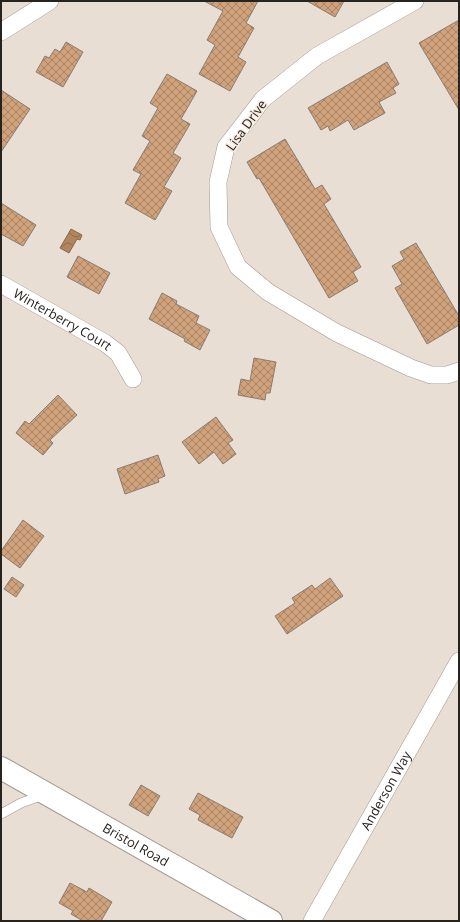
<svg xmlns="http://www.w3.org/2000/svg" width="460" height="922" font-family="'Open Sans',sans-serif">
<defs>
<pattern id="water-waves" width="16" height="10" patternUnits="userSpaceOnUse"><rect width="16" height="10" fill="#b1855e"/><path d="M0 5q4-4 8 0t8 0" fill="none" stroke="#906c4d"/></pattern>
<pattern id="building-cross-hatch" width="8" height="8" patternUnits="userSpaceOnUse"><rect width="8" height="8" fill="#d0a27b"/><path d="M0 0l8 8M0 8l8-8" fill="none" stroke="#a98464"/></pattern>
</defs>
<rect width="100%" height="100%" fill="#e9ded4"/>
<path fill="url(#water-waves)" stroke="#88684b" d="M 71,229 L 82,235 L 80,240 L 77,239 L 69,253 L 60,248 Z"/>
<path fill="url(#building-cross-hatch)" stroke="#877c74" d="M 204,1 L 258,1 L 246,23 L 254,28 L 238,57 L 246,62 L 230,91 L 199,74 L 215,45 L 207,40 L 223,11 Z
M 307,1 L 344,1 L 335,17 Z
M 459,20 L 459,110 L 419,43 Z
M 66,42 L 83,52 L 63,87 L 36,72 L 45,56 L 49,58 L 55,49 L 60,52 Z
M 387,62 L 399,84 L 393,88 L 396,93 L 379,102 L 385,113 L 354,130 L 348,120 L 330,131 L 328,126 L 321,130 L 308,108 Z
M 167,74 L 197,91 L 181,119 L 190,124 L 173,153 L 181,158 L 164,187 L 172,191 L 155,220 L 125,203 L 141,174 L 133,170 L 150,141 L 142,136 L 158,108 L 150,103 Z
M 1,90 L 30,109 L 1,152 Z
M 285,139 L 315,189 L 322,185 L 331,199 L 324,204 L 361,267 L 353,272 L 358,281 L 329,298 L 259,178 L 257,179 L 247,162 Z
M 1,203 L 36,225 L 23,246 L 1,234 Z
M 416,243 L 459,316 L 459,325 L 427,344 L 395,288 L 402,284 L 392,266 L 404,259 L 400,252 Z
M 78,256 L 110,273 L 99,294 L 67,277 Z
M 162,293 L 177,301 L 176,304 L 199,316 L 196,323 L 210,330 L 200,350 L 184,341 L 185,339 L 149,319 Z
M 254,358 L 276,362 L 270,393 L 266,393 L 265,400 L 238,395 L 241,379 L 250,381 Z
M 58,395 L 77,415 L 50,440 L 53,443 L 43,455 L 16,433 L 25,421 L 29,424 Z
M 216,417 L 233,440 L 228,443 L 236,454 L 223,464 L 214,452 L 199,464 L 182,442 Z
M 158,455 L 165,476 L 158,479 L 159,482 L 125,494 L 117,469 Z
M 23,520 L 44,536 L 20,568 L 1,554 L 1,551 Z
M 12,577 L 24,585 L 16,597 L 4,589 Z
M 330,578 L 343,596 L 287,634 L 275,616 L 295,603 L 292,598 L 312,585 L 315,589 Z
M 141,785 L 160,796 L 148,816 L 129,805 Z
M 198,793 L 243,817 L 232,838 L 198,820 L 200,815 L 189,809 Z
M 70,883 L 87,892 L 89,888 L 112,902 L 101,921 L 83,921 L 71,914 L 73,911 L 59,903 Z"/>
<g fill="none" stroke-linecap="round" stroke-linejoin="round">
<defs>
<path id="lane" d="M 1,814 L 21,803 L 43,795"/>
<g id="street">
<path d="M 415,1 L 317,56 L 263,99 L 226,147 L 218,182 L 219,227 L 238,267 L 268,292 L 337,333 L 411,368 L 431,375 L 447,375 L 459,371"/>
<path d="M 1,32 L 50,1"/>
<path id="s1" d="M 1,284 L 105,343 L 118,353 L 133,379"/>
<path id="s2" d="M 312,921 L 459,661"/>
</g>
<g id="secondary">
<path id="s3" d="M 1,768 L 271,921"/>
</g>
</defs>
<use href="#lane" stroke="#a3988f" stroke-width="10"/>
<use href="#street" stroke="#a3988f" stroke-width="18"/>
<use href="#secondary" stroke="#a3988f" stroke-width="24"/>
<use href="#lane" stroke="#fff" stroke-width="9"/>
<use href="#street" stroke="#fff" stroke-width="17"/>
<use href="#secondary" stroke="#fff" stroke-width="22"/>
</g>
<g text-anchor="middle" stroke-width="3" stroke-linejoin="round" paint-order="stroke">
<g font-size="13" fill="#27231f" stroke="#f7ebe1">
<text transform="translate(246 125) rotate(-54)" y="5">Lisa Drive</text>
<text dy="5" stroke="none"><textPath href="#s1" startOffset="71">Winterberry Court</textPath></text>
<text dy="5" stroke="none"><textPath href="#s2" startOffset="150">Anderson Way</textPath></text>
<text dy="5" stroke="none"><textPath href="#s3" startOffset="155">Bristol Road</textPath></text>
</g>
</g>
<rect width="460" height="922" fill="none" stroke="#27231f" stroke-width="4"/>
</svg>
